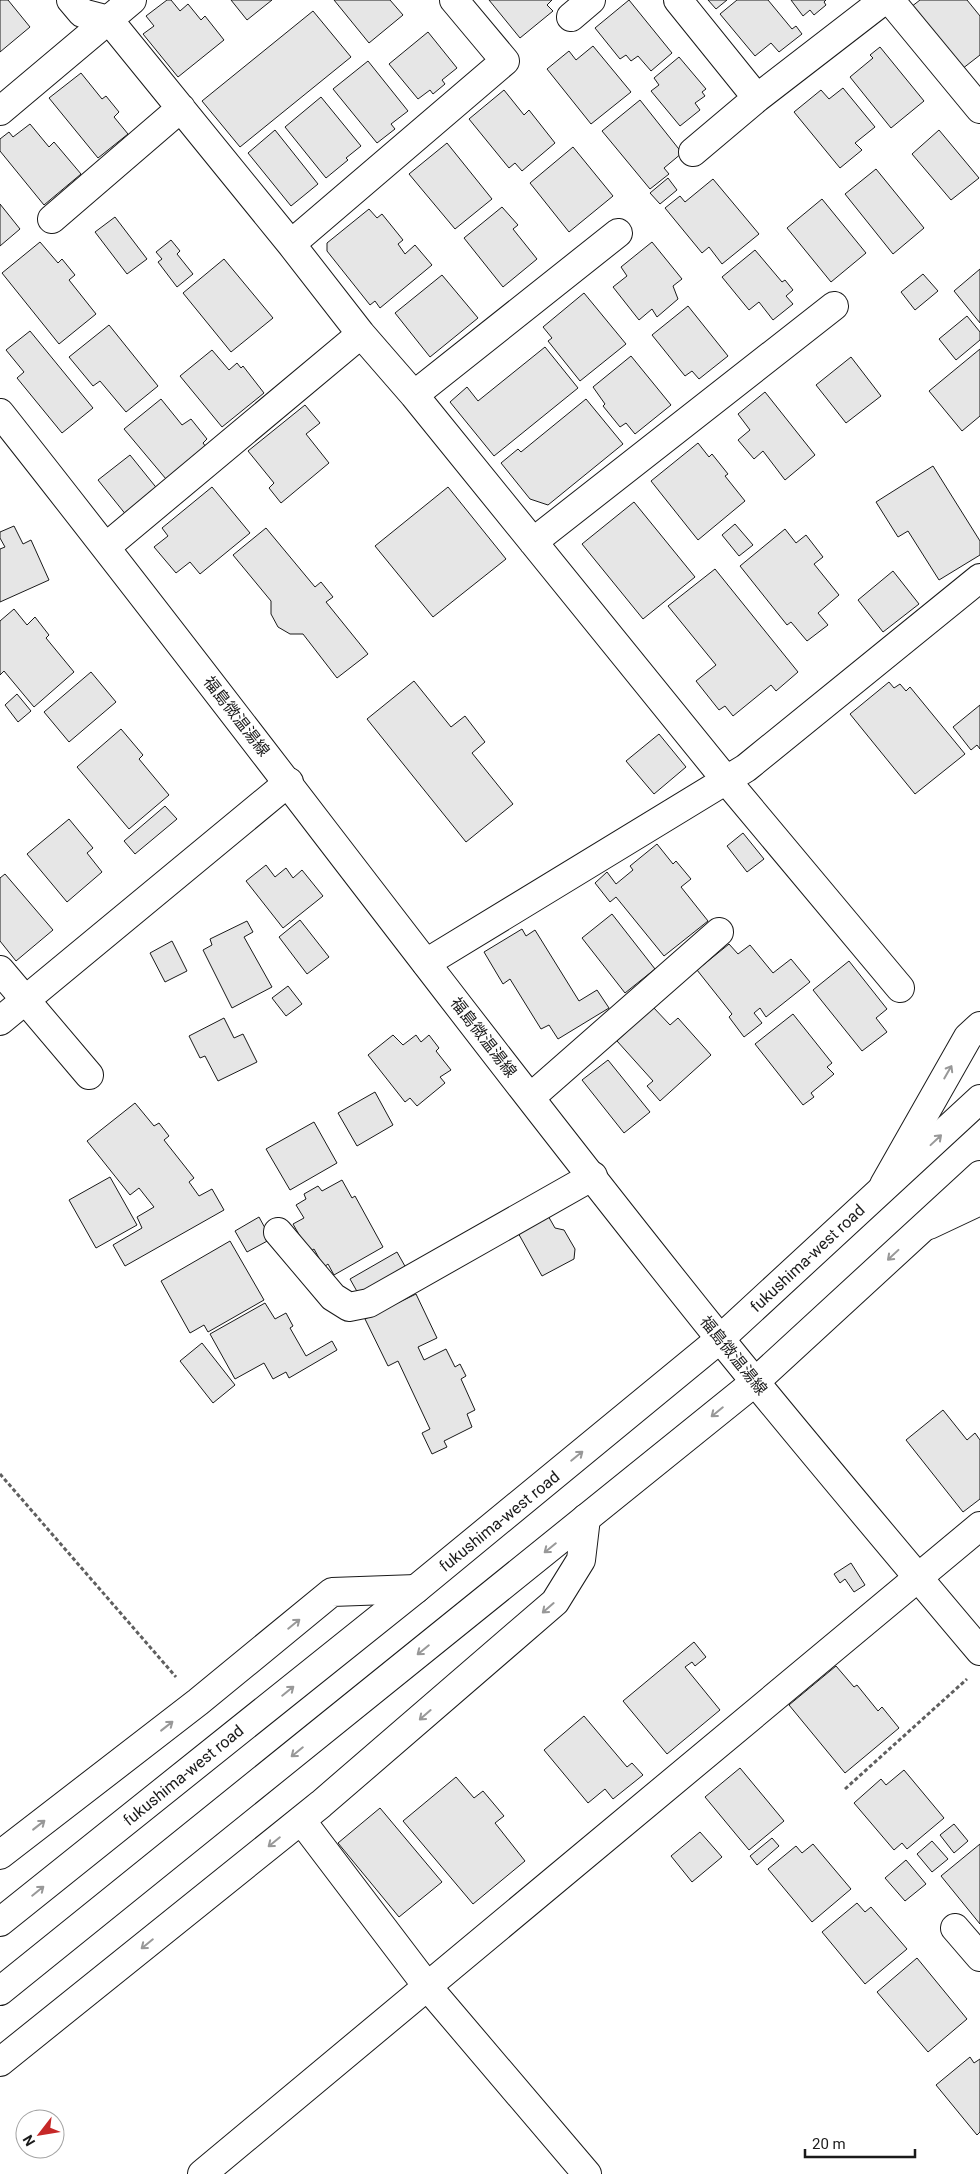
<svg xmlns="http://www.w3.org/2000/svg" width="980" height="2174" font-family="Roboto,'Noto Sans JP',sans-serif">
<rect width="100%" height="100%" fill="#fff"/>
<path fill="#e6e6e6" stroke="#1a1a1a" d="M 0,0 L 8,0 L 30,27 L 0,52 Z
M 167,0 L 171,0 L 180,11 L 188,4 L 201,20 L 205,16 L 224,40 L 178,77 L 143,34 L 154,26 L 146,16 Z
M 231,0 L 272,0 L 247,20 Z
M 334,0 L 390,0 L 403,15 L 369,43 Z
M 489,0 L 552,0 L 547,5 L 553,11 L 520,38 Z
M 629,0 L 672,53 L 651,71 L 638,56 L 631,61 L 626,55 L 620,59 L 595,28 Z
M 708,0 L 727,0 L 716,9 Z
M 737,0 L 768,0 L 792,29 L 796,26 L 802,34 L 779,52 L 771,43 L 755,56 L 720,14 Z
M 791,0 L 826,0 L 824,2 L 826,5 L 814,15 L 810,10 L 803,16 Z
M 920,0 L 967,0 L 980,16 L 980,55 L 962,69 L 911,7 Z
M 313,11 L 351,57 L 240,147 L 202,101 Z
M 428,32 L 457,68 L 442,80 L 445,84 L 433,94 L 430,90 L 418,99 L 389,64 Z
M 593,46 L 631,92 L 591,124 L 547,69 L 569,51 L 576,60 Z
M 880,47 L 924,101 L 891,128 L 850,77 L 873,58 L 870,55 Z
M 679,57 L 706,89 L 702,92 L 705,96 L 695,103 L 700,110 L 680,126 L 651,91 L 659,85 L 654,78 Z
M 368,61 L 408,111 L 391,124 L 395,129 L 377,143 L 333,89 Z
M 81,73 L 102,99 L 106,96 L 119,112 L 114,117 L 128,134 L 98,158 L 49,98 Z
M 843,88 L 875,127 L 855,143 L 862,150 L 840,168 L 794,112 L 821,90 L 829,99 Z
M 504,90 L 524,115 L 529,110 L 555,143 L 522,171 L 515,163 L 509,168 L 469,119 Z
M 321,97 L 361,146 L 346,158 L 348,160 L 326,178 L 285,127 Z
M 640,100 L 682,153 L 664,168 L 669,174 L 650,189 L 602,131 Z
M 30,124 L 49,147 L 54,142 L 81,174 L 44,205 L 0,151 L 0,139 L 9,132 L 13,137 Z
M 275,130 L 318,184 L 291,206 L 248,153 Z
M 939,130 L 979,178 L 951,200 L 912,154 Z
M 447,143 L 492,199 L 455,229 L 409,174 Z
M 573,147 L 613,196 L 569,232 L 530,183 Z
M 876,169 L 924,228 L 893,254 L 845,194 Z
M 668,178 L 677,190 L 660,204 L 650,193 Z
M 713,179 L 759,234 L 722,264 L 709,247 L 702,253 L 665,208 L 680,196 L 685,202 Z
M 822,199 L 866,253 L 831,282 L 787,228 Z
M 0,204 L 20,229 L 0,246 Z
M 502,207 L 518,225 L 513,229 L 537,259 L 503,287 L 464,238 Z
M 369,209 L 377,218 L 382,214 L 403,240 L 398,244 L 405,254 L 415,245 L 432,265 L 380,308 L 375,301 L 370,305 L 327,251 L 327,243 Z
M 115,217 L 147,259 L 127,274 L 95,232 Z
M 171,240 L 180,251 L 177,254 L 193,274 L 177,287 L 158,262 L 162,259 L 156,252 Z
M 40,242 L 58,263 L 62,259 L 75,275 L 69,280 L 96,314 L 59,344 L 2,273 Z
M 652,242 L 682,279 L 673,286 L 678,299 L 657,317 L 652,309 L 639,320 L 613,287 L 627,276 L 621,267 Z
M 755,250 L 782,282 L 785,280 L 793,290 L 786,296 L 793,304 L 773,320 L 759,302 L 749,310 L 722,277 Z
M 224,259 L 273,318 L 231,352 L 183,293 Z
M 980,269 L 980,323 L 954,291 Z
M 923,274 L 938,291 L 915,310 L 901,292 Z
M 442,275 L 478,318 L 430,357 L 395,313 Z
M 584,293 L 626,344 L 580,381 L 548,341 L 552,338 L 543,327 Z
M 688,306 L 728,356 L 699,379 L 692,371 L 685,376 L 652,335 Z
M 967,316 L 980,332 L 980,340 L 956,360 L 939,339 Z
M 109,325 L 158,386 L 126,412 L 100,381 L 93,386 L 69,357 Z
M 30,331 L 93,408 L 62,433 L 17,378 L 24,372 L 6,350 Z
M 545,347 L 578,388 L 494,456 L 450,402 L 467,387 L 478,401 Z
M 980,349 L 980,416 L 962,431 L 929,391 Z
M 212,350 L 229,370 L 237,363 L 241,368 L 243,366 L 264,393 L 222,427 L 180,376 Z
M 631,356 L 671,405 L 635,434 L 626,423 L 620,427 L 603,406 L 605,404 L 593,387 Z
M 851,357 L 881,396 L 846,423 L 816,385 Z
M 765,392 L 815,455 L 785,480 L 763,451 L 754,459 L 738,440 L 750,430 L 738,414 Z
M 161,399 L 182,425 L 191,419 L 207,439 L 203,443 L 206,447 L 166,479 L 124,429 Z
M 586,399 L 623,444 L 548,505 L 530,499 L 501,463 L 518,449 L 521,452 Z
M 305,405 L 320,423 L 306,434 L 329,463 L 281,503 L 269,488 L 274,483 L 248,451 Z
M 698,443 L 709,457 L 712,454 L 728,474 L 725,476 L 745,501 L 698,540 L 651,481 Z
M 130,455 L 159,491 L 127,516 L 98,480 Z
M 933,466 L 980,541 L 980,555 L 939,580 L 908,531 L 898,537 L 876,502 Z
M 212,487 L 250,533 L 200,574 L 190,562 L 176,573 L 154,547 L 168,536 L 162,528 Z
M 448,487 L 506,559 L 433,617 L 375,546 Z
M 634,502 L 695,577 L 643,619 L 582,544 Z
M 735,524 L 753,545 L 739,556 L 722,535 Z
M 14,526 L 23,544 L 31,540 L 49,580 L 0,602 L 0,549 L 5,547 L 0,538 L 0,532 Z
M 266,528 L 315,587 L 321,582 L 333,597 L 326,602 L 368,654 L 337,678 L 303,634 L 290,634 L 278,627 L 271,614 L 271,601 L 233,555 Z
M 785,529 L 796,543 L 806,535 L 823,557 L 814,564 L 839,595 L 818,613 L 828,625 L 807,641 L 791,622 L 787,625 L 740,566 Z
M 715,569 L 798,672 L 776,691 L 771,685 L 733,716 L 725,706 L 719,710 L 696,681 L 716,665 L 668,606 Z
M 893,571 L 919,604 L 883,632 L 858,600 Z
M 14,609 L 27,625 L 35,617 L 49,635 L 46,638 L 74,672 L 34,707 L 4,671 L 0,675 L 0,621 Z
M 91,672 L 116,702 L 69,742 L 44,712 Z
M 414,681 L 451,727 L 465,716 L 485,742 L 472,753 L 513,804 L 466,842 L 367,719 Z
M 889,682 L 894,688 L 900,684 L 906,691 L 910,687 L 965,754 L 915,794 L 850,714 Z
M 17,694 L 31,711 L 18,722 L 5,705 Z
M 980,705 L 980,749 L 977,745 L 971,750 L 953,727 Z
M 121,729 L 143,755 L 139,759 L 169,795 L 129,829 L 77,767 Z
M 659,734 L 686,767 L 654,794 L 626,761 Z
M 165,806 L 177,819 L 135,854 L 124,841 Z
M 69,819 L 93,848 L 87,853 L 102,872 L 67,902 L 27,854 Z
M 743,833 L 764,859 L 747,872 L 727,846 Z
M 657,844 L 673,864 L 676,861 L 691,879 L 681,887 L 708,921 L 664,956 L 616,897 L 610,902 L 595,883 L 607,872 L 616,884 L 633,870 L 630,866 Z
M 266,865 L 275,877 L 286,868 L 293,878 L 302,870 L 323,896 L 283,928 L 246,881 Z
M 5,874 L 53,930 L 16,961 L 0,941 L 0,878 Z
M 612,914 L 655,969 L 625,993 L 582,938 Z
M 300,920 L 329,957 L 307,974 L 279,937 Z
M 247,921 L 253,932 L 244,937 L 272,987 L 232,1008 L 203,950 L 212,945 L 210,939 Z
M 522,929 L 526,936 L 535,930 L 579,1001 L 597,990 L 609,1008 L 558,1039 L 549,1025 L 541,1029 L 510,979 L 503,984 L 484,952 Z
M 172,941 L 187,971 L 165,982 L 150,953 Z
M 729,944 L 738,954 L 750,945 L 773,973 L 791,959 L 810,982 L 766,1017 L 760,1008 L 754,1013 L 762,1023 L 744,1037 L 729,1017 L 732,1014 L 697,970 Z
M 849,961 L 887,1009 L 876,1018 L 887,1032 L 862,1051 L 813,990 Z
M 288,986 L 302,1004 L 286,1016 L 272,998 Z
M 653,1007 L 670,1025 L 678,1018 L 711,1055 L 660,1101 L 647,1086 L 653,1081 L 617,1041 Z
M 793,1014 L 832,1063 L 827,1067 L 834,1074 L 811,1093 L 814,1097 L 803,1105 L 755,1044 Z
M 224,1018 L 234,1038 L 243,1034 L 257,1062 L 218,1081 L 205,1056 L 200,1058 L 189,1036 Z
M 393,1035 L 403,1045 L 416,1035 L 421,1042 L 429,1035 L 439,1048 L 436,1051 L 451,1070 L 440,1077 L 445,1083 L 417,1106 L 410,1098 L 405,1102 L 368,1055 Z
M 608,1060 L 650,1112 L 624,1133 L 582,1080 Z
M 375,1092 L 393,1125 L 357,1146 L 338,1113 Z
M 135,1103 L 154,1126 L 159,1123 L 169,1136 L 164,1140 L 194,1178 L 189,1182 L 199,1196 L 212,1189 L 224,1210 L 125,1266 L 113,1245 L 142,1228 L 137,1217 L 154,1207 L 139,1188 L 130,1195 L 87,1141 Z
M 314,1122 L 337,1163 L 290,1190 L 266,1149 Z
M 110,1177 L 137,1225 L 96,1248 L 69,1200 Z
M 342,1180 L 352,1198 L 355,1196 L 383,1247 L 334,1275 L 328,1264 L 324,1267 L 314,1249 L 309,1252 L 293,1224 L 304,1218 L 296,1205 L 306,1199 L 304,1194 L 318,1186 L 322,1191 Z
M 547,1214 L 555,1228 L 564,1230 L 575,1249 L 574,1259 L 542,1276 L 517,1231 Z
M 259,1217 L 271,1239 L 247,1252 L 235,1231 Z
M 230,1241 L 264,1300 L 208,1332 L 204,1325 L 190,1333 L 161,1281 Z
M 397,1252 L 406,1268 L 359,1295 L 350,1279 Z
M 416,1294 L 437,1338 L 418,1347 L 424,1360 L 446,1349 L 455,1367 L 460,1364 L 466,1376 L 461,1379 L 475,1410 L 467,1414 L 472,1427 L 444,1441 L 447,1447 L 432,1454 L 422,1433 L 430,1429 L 398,1361 L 388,1366 L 365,1319 Z
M 265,1303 L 275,1319 L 286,1313 L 293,1326 L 290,1328 L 306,1356 L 332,1341 L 337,1350 L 289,1378 L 286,1372 L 273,1379 L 264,1363 L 235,1379 L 210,1334 Z
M 202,1343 L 235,1385 L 213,1403 L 180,1361 Z
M 943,1410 L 967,1440 L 975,1433 L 980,1440 L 980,1499 L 963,1512 L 906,1440 Z
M 851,1563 L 865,1585 L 854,1592 L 845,1579 L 840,1583 L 834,1574 Z
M 694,1642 L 706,1657 L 695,1666 L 692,1662 L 685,1667 L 720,1710 L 667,1754 L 623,1701 Z
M 836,1666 L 854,1687 L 857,1685 L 878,1711 L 882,1707 L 899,1728 L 845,1773 L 789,1705 Z
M 584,1716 L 627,1767 L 632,1763 L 643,1775 L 613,1799 L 605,1789 L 588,1803 L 544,1750 Z
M 740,1768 L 784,1821 L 749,1850 L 705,1797 Z
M 904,1770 L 944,1818 L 907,1849 L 902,1843 L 894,1850 L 854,1803 L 881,1779 L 886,1785 Z
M 456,1777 L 474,1798 L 483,1791 L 504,1816 L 495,1823 L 525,1861 L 473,1904 L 403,1821 Z
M 380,1808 L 442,1882 L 399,1917 L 338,1843 Z
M 954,1824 L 968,1841 L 954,1853 L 940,1835 Z
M 700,1832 L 722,1857 L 692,1882 L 671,1856 Z
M 772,1838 L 779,1846 L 757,1865 L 750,1856 Z
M 932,1841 L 948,1859 L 932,1872 L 917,1854 Z
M 813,1844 L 851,1889 L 812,1922 L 768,1869 L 796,1846 L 802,1853 Z
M 980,1844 L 980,1924 L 941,1876 Z
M 906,1860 L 926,1884 L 905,1901 L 885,1878 Z
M 857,1903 L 865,1912 L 871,1907 L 907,1949 L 865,1984 L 822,1932 Z
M 917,1958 L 967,2019 L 928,2052 L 877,1992 Z
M 970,2057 L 974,2063 L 980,2059 L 980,2132 L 977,2135 L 936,2085 Z"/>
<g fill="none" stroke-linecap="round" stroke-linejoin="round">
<defs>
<path id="minor" d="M 71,0 L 82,13 L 109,20 L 291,244 L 361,334 L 414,395 L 726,780 L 900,988
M 678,0 L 757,98
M 890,0 L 980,109
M 571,17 L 591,0
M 0,111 L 132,0
M 693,152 L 757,98 L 884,0
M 52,219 L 181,108
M 291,244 L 505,61 L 454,0
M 414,395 L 618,233
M 533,542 L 834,306
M 106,547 L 361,334
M 426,963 L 746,768 L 980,578
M 0,970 L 89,1075
M 531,1097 L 719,932
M 884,1185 L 968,1037 L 980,1026
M 929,1225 L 980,1201
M 278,1232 L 333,1297 L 349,1307 L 369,1303 L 593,1176
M 301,1820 L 427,1986 L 587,2174
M 0,1855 L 198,1702 L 332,1592 L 416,1589
M 955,1928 L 980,1957
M 0,2062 L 321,1804 L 555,1602 L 581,1560 L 586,1518
M 202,2174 L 980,1526"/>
<path id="tertiary" d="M 0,1021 L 289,782"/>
<path id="secondary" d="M 0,413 C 243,720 476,1035 721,1340 C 806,1445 893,1548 980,1651"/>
<path id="trunk" d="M 0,1922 L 416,1589 L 720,1339 L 980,1099
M 0,1991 L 755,1382 L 980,1175"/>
</defs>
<use href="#minor" stroke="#1a1a1a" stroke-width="30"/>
<use href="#tertiary" stroke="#1a1a1a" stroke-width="30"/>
<use href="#secondary" stroke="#1a1a1a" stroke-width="30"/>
<use href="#trunk" stroke="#1a1a1a" stroke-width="30"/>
<path stroke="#5f5f5f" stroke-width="3" stroke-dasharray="4 2.5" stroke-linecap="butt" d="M 0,1474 L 176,1677
M 845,1789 L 967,1679"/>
<use href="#minor" stroke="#fff" stroke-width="28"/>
<use href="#tertiary" stroke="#fff" stroke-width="28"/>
<use href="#secondary" stroke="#fff" stroke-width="28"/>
<use href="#trunk" stroke="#fff" stroke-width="28"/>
</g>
<defs><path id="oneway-shaft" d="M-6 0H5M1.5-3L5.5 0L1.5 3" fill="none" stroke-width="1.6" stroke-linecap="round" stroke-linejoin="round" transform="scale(1.25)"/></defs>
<g stroke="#989898">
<use href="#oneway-shaft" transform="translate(948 1072) rotate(-60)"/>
<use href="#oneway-shaft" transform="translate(936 1140) rotate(-43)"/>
<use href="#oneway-shaft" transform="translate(893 1255) rotate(137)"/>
<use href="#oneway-shaft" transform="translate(717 1412) rotate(141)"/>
<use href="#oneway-shaft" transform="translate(577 1456) rotate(-39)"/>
<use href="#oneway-shaft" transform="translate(550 1548) rotate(141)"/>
<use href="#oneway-shaft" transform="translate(548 1608) rotate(139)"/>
<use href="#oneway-shaft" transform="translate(294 1624) rotate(-39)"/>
<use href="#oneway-shaft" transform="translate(423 1650) rotate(141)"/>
<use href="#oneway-shaft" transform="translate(288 1691) rotate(-39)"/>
<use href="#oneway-shaft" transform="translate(425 1715) rotate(139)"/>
<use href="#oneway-shaft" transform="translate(167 1726) rotate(-38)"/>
<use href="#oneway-shaft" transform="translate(297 1752) rotate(141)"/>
<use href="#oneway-shaft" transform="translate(39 1825) rotate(-38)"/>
<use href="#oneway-shaft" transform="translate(274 1842) rotate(141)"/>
<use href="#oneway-shaft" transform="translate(38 1891) rotate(-39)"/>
<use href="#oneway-shaft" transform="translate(147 1944) rotate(141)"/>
</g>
<g text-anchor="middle" stroke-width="4" stroke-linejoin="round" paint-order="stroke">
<g font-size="16" fill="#1a1a1a" stroke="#fff">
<text transform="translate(237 716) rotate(52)" y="6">福島微温湯線</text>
<text transform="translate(484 1037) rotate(52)" y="6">福島微温湯線</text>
<text transform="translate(807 1258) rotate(-43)" y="6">fukushima-west road</text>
<text transform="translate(734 1355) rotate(51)" y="6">福島微温湯線</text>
<text transform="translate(499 1521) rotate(-39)" y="6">fukushima-west road</text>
<text transform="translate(183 1775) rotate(-39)" y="6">fukushima-west road</text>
</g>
</g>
<g transform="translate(40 2134) rotate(239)"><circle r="24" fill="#ffffff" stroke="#a3a3a3"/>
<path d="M0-4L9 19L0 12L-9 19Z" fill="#c62828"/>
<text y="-8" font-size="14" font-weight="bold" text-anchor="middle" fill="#1a1a1a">N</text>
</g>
<path d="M805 2149v8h110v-8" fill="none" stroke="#1a1a1a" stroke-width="2.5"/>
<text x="812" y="2149" font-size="15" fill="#1a1a1a" stroke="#ffffff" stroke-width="4" paint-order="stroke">20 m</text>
</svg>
